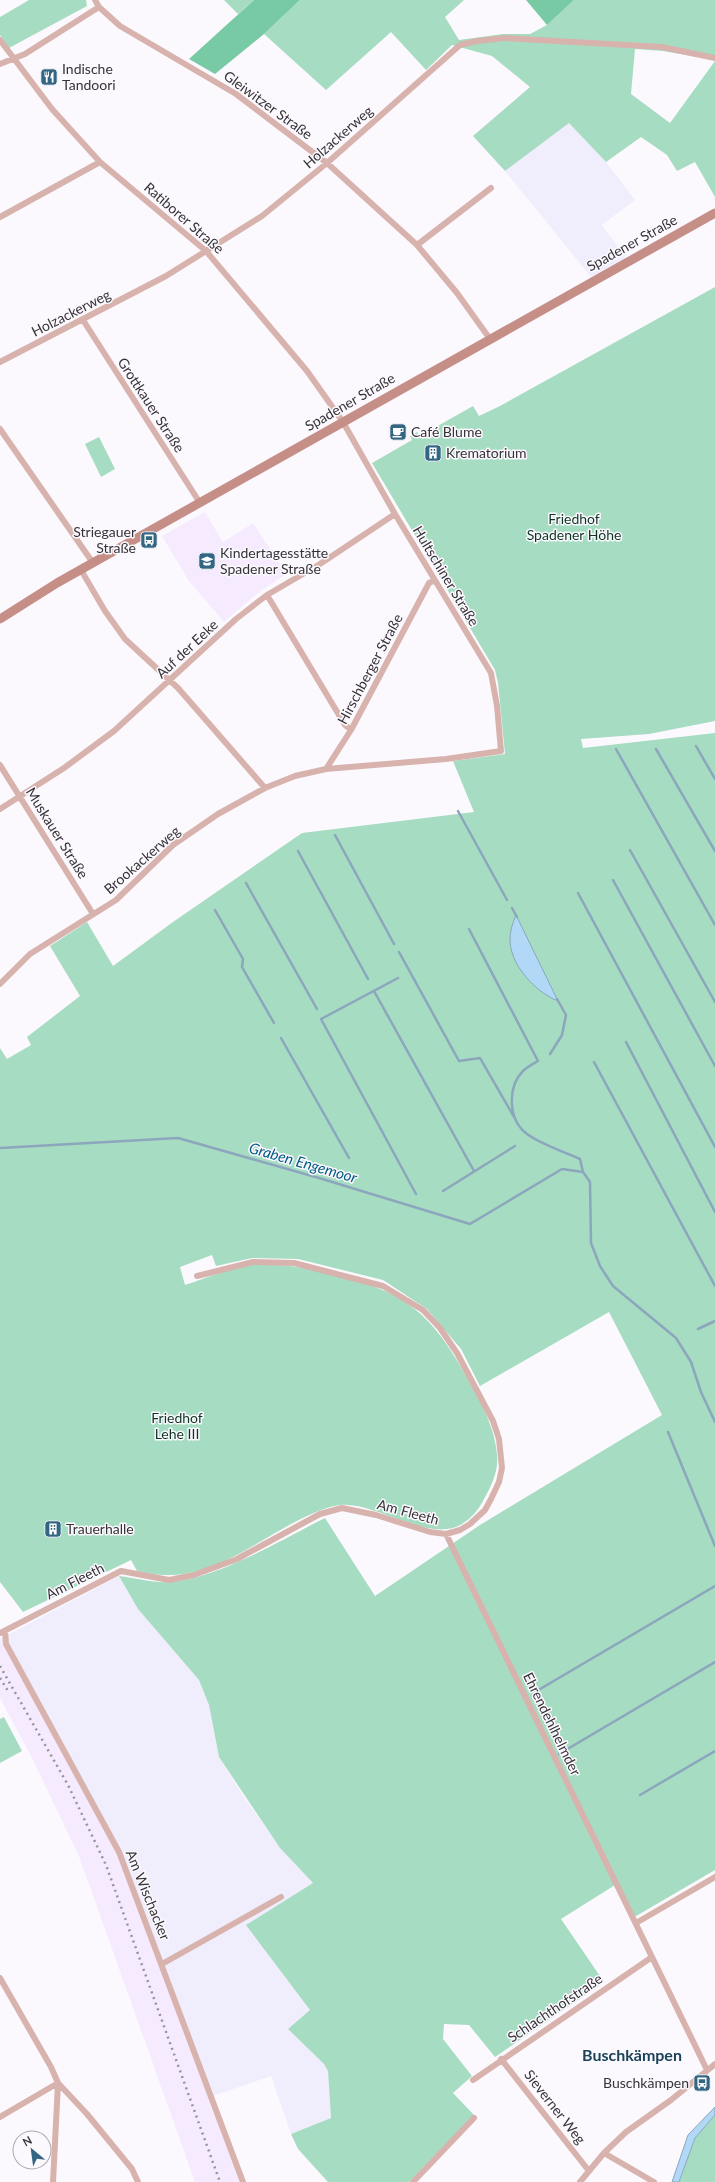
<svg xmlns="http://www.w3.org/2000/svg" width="715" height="2182" font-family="Lato,sans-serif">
<rect width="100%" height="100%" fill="#fcf9fe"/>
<path fill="#f5eafe" d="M 205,512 L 223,542 L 253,523 L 286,574 L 259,592 L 224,622 L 189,581 L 162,536 Z
M 0,1639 L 120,1856 L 240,2182 L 195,2182 L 79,1856 L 30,1754 L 0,1698 Z"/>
<path fill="#f0eefc" d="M 569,123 L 606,162 L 635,200 L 602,225 L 626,258 L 592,278 L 505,171 Z
M 119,1576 L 138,1609 L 199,1680 L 209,1705 L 219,1757 L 240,1791 L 280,1848 L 313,1883 L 247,1925 L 310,2010 L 288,2029 L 324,2064 L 328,2071 L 331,2118 L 291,2134 L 271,2076 L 210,2097 L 120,1856 L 0,1639 Z"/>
<path fill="#a6dcc1" d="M 29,0 L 86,0 L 87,6 L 9,48 L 0,35 L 0,17 Z
M 224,0 L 254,0 L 238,14 Z
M 300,0 L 464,0 L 445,17 L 459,40 L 503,34 L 530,34 L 547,25 L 574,0 L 715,0 L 715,60 L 663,51 L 635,49 L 631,94 L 670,123 L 715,61 L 715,197 L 695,162 L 677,171 L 667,155 L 641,137 L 606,162 L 569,123 L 505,171 L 473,136 L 530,87 L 492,56 L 452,45 L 426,70 L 391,32 L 326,90 L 264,34 Z
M 715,287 L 715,721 L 649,734 L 581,739 L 583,748 L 715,733 L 715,1870 L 631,1919 L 615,1885 L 561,1919 L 604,1982 L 495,2057 L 469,2025 L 444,2024 L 443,2039 L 472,2076 L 453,2093 L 474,2115 L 409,2182 L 328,2182 L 298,2149 L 291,2134 L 331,2118 L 328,2071 L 324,2064 L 288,2029 L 310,2010 L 246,1925 L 313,1883 L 280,1848 L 219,1757 L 209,1705 L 199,1680 L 138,1609 L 119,1576 C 135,1578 154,1583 170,1582 C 217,1579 283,1539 325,1518 L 375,1596 L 480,1525 L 662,1415 L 609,1312 L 480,1386 L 461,1349 L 427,1309 L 383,1280 L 298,1259 L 252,1258 L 216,1266 L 212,1255 L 180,1267 L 185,1285 C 207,1278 231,1267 254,1264 C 286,1261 355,1278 385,1291 C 430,1311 451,1348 473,1389 C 485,1411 495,1430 497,1455 C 499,1470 491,1487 484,1499 C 479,1509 472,1518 462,1524 C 430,1544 377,1502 340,1505 C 333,1506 323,1509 316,1512 C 256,1537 208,1590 137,1571 L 131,1560 L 23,1612 L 0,1582 L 0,1048 L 7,1059 L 31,1045 L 27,1037 L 80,996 L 50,946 L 87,922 L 113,966 L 173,922 L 302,833 L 474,812 L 453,761 L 505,754 L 498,683 L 495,670 L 372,463 L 412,440 L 410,436 L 417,432 L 420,436 L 473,406 L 479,416 L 500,406 Z
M 99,437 L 115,469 L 101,477 L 85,444 Z
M 4,1717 L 22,1751 L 0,1763 L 0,1719 Z
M 715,2115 L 715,2182 L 679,2182 L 695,2138 Z"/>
<path fill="#78caa4" d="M 254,0 L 300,0 L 264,34 L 215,74 L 189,59 Z
M 526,0 L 574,0 L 547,25 Z"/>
<path fill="#b1d8f6" stroke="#8ca6bd" d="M 516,915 L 558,1001 C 533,991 504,959 511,930 C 512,925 514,920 516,915 Z
M 715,2107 L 715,2115 L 695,2138 L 679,2182 L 672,2182 L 688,2135 Z"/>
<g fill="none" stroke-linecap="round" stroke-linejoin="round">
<path stroke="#8ca6bd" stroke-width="2.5" d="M 696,746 L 715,779
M 616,749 L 715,925
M 656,749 L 715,851
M 458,811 L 507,900
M 335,835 L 394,944
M 630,850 L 715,1002
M 298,851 L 368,979
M 613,880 L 715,1066
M 246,883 L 317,1009
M 578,893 L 715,1147
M 512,908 L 517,917
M 215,910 L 243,959 L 242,967 L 274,1023
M 469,929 L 538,1061 C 533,1064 527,1067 523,1071 C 507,1087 508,1120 527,1134 C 542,1145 563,1151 580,1159 L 583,1172 L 590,1182 L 591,1243 L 600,1266 L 613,1286 L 676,1338 L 691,1362 L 701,1392 L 715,1422
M 399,952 L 459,1061 L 480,1058 L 514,1117
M 398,978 L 321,1019 L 416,1194
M 374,991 L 474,1171
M 281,1038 L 349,1158
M 626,1042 L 715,1212
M 550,1054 L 562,1035 L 566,1015 L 557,999
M 594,1062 L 715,1286
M 0,1148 L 178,1138 L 319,1178 L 470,1224 L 562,1169 L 583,1172
M 443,1191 L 515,1146
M 698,1329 L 715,1321
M 668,1432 L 715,1546
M 535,1692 L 715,1586
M 559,1754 L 715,1662
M 640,1795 L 715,1751"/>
<path stroke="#d8b3ae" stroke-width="6" d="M 95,0 L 99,7 L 120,26 L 236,94 L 327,163 L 417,245 L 457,293 L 490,339
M 0,40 L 52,109 L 100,162 L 206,251 L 307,371 L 343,422 L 395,514 L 491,673 L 497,706 L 501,751 L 446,759 L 326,769 L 295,776 L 265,788 L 218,814 L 173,845 L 116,900 L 30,954 L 0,984
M 0,64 L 25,54 L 99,7
M 0,217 L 100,162
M 417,245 L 491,188
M 83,320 L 200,503
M 0,362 L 166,276 L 262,216 L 327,163 L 460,45 L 477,41 L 505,38 L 662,47 L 715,58
M 0,429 L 93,563
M 81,570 L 105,611 L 125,639 L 178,688 L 265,788
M 267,595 L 345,725 L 351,730
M 0,765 L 93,914
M 326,769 L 351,730 L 429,583 L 435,580
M 0,809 L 64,768 L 114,731 L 236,619 L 267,595 L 320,564 L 395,514
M 446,1534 L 707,2070
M 5,1631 L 6,1644 L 119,1852 L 243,2182
M 0,1633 L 121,1571 L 169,1580 L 194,1575 L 237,1559 L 320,1514 L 342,1508 L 376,1515 L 430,1532 L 446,1534 L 460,1530 L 470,1524 L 485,1510 L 491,1499 L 499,1482 L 502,1468 L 499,1439 L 493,1421 L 457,1353 L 440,1328 L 423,1310 L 383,1286 L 294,1263 L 253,1262 L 197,1276
M 636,1923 L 715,1877
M 162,1964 L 281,1897
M 0,1978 L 51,2067 L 58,2083 L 87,2114 L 132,2169 L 138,2182
M 501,2059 L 589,2171
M 473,2080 L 652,1957
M 0,2117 L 58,2083
M 604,2153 L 654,2182
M 53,2182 L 58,2083
M 413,2182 L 474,2118
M 580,2182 L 604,2153 L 626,2132 L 671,2100 L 715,2064"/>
<path stroke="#c58f88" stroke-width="9" d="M 0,619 L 57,583 L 715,213"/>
<path stroke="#98959a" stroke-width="2.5" stroke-dasharray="2 4" stroke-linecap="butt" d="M 0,1666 L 68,1785 L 106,1865 L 220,2182
M 0,1678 L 8,1691"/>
</g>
<defs>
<symbol id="restaurant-square" viewBox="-11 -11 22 22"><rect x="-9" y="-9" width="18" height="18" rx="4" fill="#336683" stroke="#fcf9fe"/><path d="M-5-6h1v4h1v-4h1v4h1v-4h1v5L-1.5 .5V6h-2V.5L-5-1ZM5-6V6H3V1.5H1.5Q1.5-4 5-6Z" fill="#fff"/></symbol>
<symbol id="cafe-square" viewBox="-11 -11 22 22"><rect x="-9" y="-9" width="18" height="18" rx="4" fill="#336683" stroke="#fcf9fe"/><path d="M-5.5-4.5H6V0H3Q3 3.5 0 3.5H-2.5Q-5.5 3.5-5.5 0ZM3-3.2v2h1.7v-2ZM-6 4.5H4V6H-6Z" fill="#fff"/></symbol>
<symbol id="building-square" viewBox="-11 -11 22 22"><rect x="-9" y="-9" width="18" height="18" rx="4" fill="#336683" stroke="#fcf9fe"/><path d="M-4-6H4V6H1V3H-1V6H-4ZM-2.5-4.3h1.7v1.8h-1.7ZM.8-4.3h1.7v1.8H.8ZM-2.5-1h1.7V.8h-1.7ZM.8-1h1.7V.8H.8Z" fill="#fff"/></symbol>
<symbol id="bus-square" viewBox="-11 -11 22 22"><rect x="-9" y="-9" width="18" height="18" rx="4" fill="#336683" stroke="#fcf9fe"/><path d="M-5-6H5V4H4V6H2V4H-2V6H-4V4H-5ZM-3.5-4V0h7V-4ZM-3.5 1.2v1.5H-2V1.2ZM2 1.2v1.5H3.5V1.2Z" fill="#fff"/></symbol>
<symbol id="school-square" viewBox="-11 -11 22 22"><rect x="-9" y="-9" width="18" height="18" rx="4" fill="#336683" stroke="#fcf9fe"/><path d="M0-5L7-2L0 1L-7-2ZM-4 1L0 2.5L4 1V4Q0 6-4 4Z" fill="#fff"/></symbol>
</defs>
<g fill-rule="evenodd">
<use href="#restaurant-square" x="39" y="67" width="20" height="20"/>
<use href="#cafe-square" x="388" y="422" width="20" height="20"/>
<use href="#building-square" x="423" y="443" width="20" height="20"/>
<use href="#bus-square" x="139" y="530" width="20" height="20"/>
<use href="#school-square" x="197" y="551" width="20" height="20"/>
<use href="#building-square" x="43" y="1519" width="20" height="20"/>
<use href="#bus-square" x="692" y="2073" width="20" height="20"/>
</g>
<g text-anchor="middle" stroke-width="3" stroke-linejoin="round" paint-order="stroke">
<g font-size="14" fill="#363338" stroke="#fcf9fe" text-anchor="start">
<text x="62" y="74">Indische<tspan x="62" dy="16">Tandoori</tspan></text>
<text x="411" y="437">Café Blume</text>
<text x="446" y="458">Krematorium</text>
<text x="136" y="537" text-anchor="end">Striegauer<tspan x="136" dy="16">Straße</tspan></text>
<text x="220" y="558">Kindertagesstätte<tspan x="220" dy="16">Spadener Straße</tspan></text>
<text x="66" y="1534">Trauerhalle</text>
<text x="689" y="2088" text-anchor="end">Buschkämpen</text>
</g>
<g font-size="14" fill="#363338" stroke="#fcf9fe">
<text transform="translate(268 105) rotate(36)" y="5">Gleiwitzer Straße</text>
<text transform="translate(338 137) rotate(-41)" y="5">Holzackerweg</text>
<text transform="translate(184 218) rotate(41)" y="5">Ratiborer Straße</text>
<text transform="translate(632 243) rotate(-29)" y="5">Spadener Straße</text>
<text transform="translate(71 313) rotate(-27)" y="5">Holzackerweg</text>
<text transform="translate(350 402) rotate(-30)" y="5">Spadener Straße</text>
<text transform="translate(151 405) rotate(57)" y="5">Grottkauer Straße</text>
<text transform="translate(446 576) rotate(59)" y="5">Hultschiner Straße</text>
<text transform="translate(187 649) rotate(-43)" y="5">Auf der Eeke</text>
<text transform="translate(370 669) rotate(-62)" y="5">Hirschberger Straße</text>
<text transform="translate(57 833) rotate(58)" y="5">Muskauer Straße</text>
<text transform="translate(142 860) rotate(-41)" y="5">Brookackerweg</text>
<text transform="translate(408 1512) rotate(15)" y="5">Am Fleeth</text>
<text transform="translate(75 1581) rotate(-27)" y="5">Am Fleeth</text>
<text transform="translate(552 1724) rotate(64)" y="5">Ehrendehlhelmder</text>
<text transform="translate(148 1895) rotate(68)" y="5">Am Wischacker</text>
<text transform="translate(555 2008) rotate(-34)" y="5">Schlachthofstraße</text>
<text transform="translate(555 2107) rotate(52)" y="5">Sieverner Weg</text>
</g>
<g font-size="14" fill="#0f3425" stroke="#fcf9fe">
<text x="574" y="524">Friedhof<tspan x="574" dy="16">Spadener Höhe</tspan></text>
<text x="177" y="1423">Friedhof<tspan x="177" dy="16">Lehe III</tspan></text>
</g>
<g font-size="15" font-style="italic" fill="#005985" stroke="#fcf9fe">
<text transform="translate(303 1163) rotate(16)" y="5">Graben Engemoor</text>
</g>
<g font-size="16" font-weight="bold" fill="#1a435a" stroke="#fcf9fe">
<text x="632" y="2061">Buschkämpen</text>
</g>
</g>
<g transform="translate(32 2150) rotate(331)"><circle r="19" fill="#fcf9fe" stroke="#adaaaf"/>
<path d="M0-3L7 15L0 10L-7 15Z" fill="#336683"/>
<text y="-6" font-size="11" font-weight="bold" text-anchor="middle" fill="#363338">N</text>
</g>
</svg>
